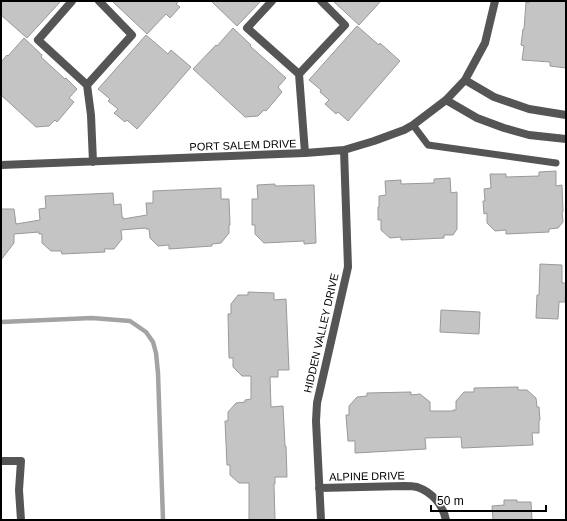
<svg xmlns="http://www.w3.org/2000/svg" width="567" height="521" font-family="Helvetica,sans-serif">
<rect width="100%" height="100%" fill="#fff"/>
<g fill="none" stroke-linecap="round" stroke-linejoin="round">
<path stroke="#a3a3a3" stroke-width="4.5" d="M 1,322 L 92,318 L 130,321 L 146,332 L 153,342 L 156,353 L 158,373 L 163,520"/>
</g>
<path fill="#c4c4c4" stroke="#999" d="M 1,1 L 61,1 L 27,38 L 1,15 Z
M 112,1 L 179,1 L 176,4 L 180,7 L 170,18 L 166,14 L 147,34 Z
M 211,1 L 261,1 L 237,26 Z
M 333,1 L 381,1 L 359,25 Z
M 529,1 L 566,1 L 566,68 L 550,66 L 550,62 L 522,60 L 524,46 L 521,45 L 523,29 L 524,29 L 526,2 L 529,3 Z
M 357,26 L 379,45 L 380,43 L 400,61 L 348,121 L 338,112 L 336,114 L 325,104 L 329,100 L 320,92 L 321,90 L 309,80 Z
M 233,28 L 251,45 L 250,46 L 286,78 L 278,87 L 282,92 L 266,111 L 264,110 L 258,116 L 245,117 L 193,69 L 216,45 L 217,46 Z
M 146,35 L 168,54 L 171,50 L 191,67 L 137,129 L 127,120 L 125,122 L 114,113 L 118,109 L 108,101 L 110,99 L 98,89 Z
M 24,38 L 42,55 L 41,57 L 65,79 L 66,78 L 77,89 L 69,98 L 74,102 L 57,122 L 55,120 L 49,126 L 36,127 L 1,95 L 1,62 L 7,55 L 8,56 Z
M 556,171 L 556,186 L 562,185 L 563,212 L 562,212 L 563,222 L 558,228 L 549,229 L 549,232 L 506,234 L 506,230 L 495,231 L 487,223 L 487,213 L 484,214 L 483,201 L 485,201 L 484,189 L 491,188 L 490,174 L 506,174 L 506,177 L 539,176 L 539,172 Z
M 450,178 L 451,193 L 457,192 L 457,229 L 453,235 L 444,235 L 444,238 L 401,240 L 401,237 L 390,238 L 381,230 L 381,220 L 378,220 L 378,207 L 379,207 L 379,196 L 386,195 L 385,181 L 401,180 L 401,184 L 434,183 L 434,179 Z
M 275,184 L 275,186 L 314,185 L 316,243 L 304,244 L 304,241 L 264,243 L 255,234 L 255,225 L 252,225 L 252,199 L 258,199 L 257,185 Z
M 221,188 L 221,199 L 229,199 L 230,225 L 229,225 L 229,233 L 221,243 L 212,244 L 212,246 L 169,249 L 169,245 L 158,246 L 150,238 L 149,229 L 146,229 L 146,228 L 121,230 L 122,239 L 114,249 L 104,249 L 105,252 L 62,254 L 61,251 L 51,251 L 42,243 L 42,234 L 39,234 L 39,232 L 14,234 L 14,243 L 1,260 L 1,209 L 14,209 L 16,224 L 40,220 L 39,209 L 46,208 L 45,196 L 113,193 L 114,205 L 121,204 L 122,217 L 123,217 L 123,219 L 147,215 L 146,203 L 153,203 L 153,191 Z
M 540,264 L 562,265 L 562,283 L 566,283 L 565,302 L 559,302 L 558,319 L 536,318 L 537,295 L 539,295 Z
M 248,292 L 274,293 L 274,300 L 286,299 L 289,370 L 278,370 L 278,377 L 270,377 L 271,407 L 283,406 L 285,446 L 286,446 L 287,477 L 275,477 L 275,484 L 274,484 L 275,520 L 249,520 L 249,483 L 239,483 L 230,475 L 230,465 L 227,465 L 225,421 L 228,421 L 228,412 L 236,403 L 245,402 L 245,400 L 251,399 L 251,376 L 242,376 L 233,367 L 233,358 L 229,358 L 228,314 L 231,314 L 231,304 L 238,295 L 248,295 Z
M 441,310 L 480,312 L 479,334 L 440,332 Z
M 518,387 L 518,390 L 527,390 L 536,398 L 537,407 L 539,407 L 540,420 L 539,421 L 539,433 L 532,433 L 533,445 L 462,448 L 461,437 L 425,438 L 426,449 L 355,453 L 355,441 L 348,441 L 346,415 L 349,415 L 349,406 L 357,397 L 367,396 L 367,393 L 411,392 L 411,395 L 420,394 L 430,402 L 430,411 L 453,411 L 453,410 L 456,410 L 456,401 L 464,392 L 474,392 L 474,388 Z
M 504,500 L 517,500 L 517,502 L 531,502 L 532,520 L 493,520 L 492,506 L 504,505 Z"/>
<g fill="none" stroke-linecap="round" stroke-linejoin="round">
<path stroke="#555" stroke-width="7" d="M 413,125 L 428,145 L 556,163"/>
<path stroke="#555" stroke-width="8" d="M 72,1 L 38,40 L 87,85 L 91,115 L 93,162
M 272,1 L 247,28 L 299,74 L 305,153
M 299,74 L 345,25 L 321,1
M 465,80 L 494,97 L 529,109 L 566,115
M 87,85 L 132,35 L 99,1
M 446,100 L 477,118 L 504,128 L 529,135 L 566,139
M 1,165 L 305,153 L 344,150 L 374,141 L 404,130 L 413,125 L 446,100 L 465,80 L 485,43 L 495,1
M 1,461 L 21,461 L 19,490 L 21,520
M 319,488 L 404,486 C 408,486 413,486 417,487 C 432,492 443,505 446,520
M 321,520 L 316,421 L 317,403 L 348,267 L 344,150"/>
</g>
<g text-anchor="middle" stroke-width="3" stroke-linejoin="round" paint-order="stroke">
<g font-size="11" fill="#000" stroke="#fff">
<text transform="translate(243 145) rotate(-2)" y="4">PORT SALEM DRIVE</text>
<text transform="translate(321 333) rotate(-77)" y="4">HIDDEN VALLEY DRIVE</text>
<text transform="translate(367 476) rotate(-1)" y="4">ALPINE DRIVE</text>
</g>
</g>
<rect width="567" height="521" fill="none" stroke="#000000" stroke-width="4"/>
<path d="M431 505v6h115v-6" fill="none" stroke="#000000" stroke-width="2"/>
<text x="437" y="505" font-size="12" fill="#000000" stroke="#ffffff" stroke-width="3" paint-order="stroke">50 m</text>
</svg>
